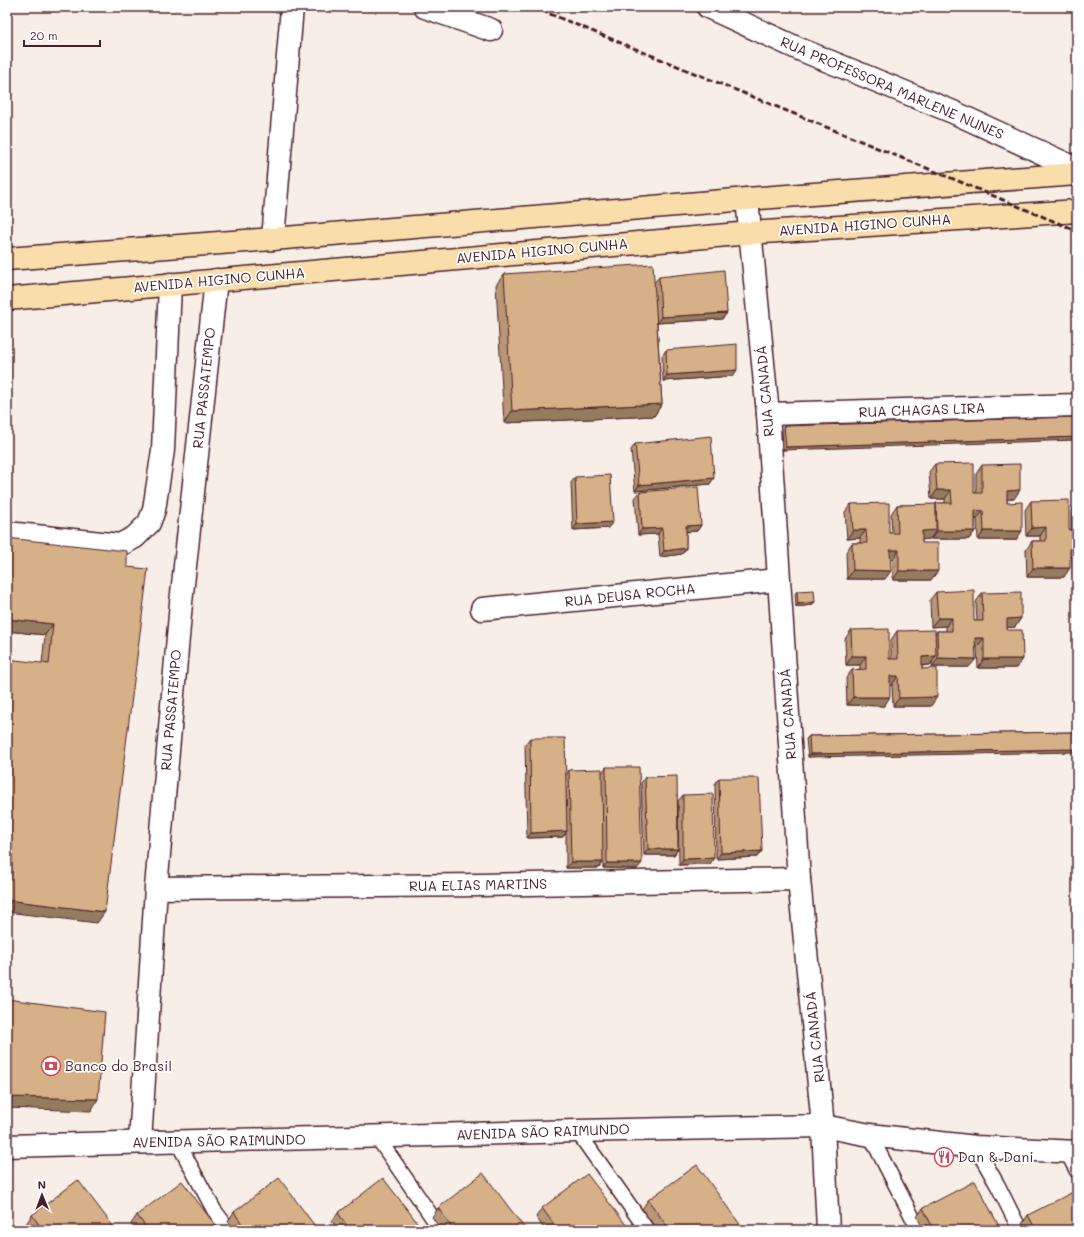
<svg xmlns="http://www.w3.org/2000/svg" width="1084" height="1237" font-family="Mali,sans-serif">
<rect width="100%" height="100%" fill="#f7efe7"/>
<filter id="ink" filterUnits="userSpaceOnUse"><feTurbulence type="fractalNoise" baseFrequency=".025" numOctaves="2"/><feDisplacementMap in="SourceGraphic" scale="8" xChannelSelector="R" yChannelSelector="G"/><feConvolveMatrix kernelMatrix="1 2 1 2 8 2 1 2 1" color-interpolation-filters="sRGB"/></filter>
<g filter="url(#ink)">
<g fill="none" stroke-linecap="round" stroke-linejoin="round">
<defs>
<path id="service" d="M 577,1131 L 647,1230
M 870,1135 L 919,1230
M 377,1137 L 441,1230
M 177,1141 L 214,1210 L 229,1230
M 976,1147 L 998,1186 L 1020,1230
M 1067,1152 L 1077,1171"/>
<path id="minor" d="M 425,7 L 491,30
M 708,7 L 799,49 L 953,112 L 1077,169
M 273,239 L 292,7
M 768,414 L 1077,405
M 7,533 L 120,545 L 135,537 L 149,523 L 154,510 L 163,450 L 170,284
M 482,609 L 778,580
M 156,888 L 480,885 L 799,879
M 823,1126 L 870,1135 L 976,1147 L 1077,1152
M 140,1142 L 156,888 L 181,603 L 216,280"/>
<path id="tertiary" d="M 747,199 L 768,414 L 799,879 L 823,1126 L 828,1230
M 7,1146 L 577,1131 L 823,1126"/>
<path id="primary" d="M 7,259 L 273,239 L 747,199 L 1077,174
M 7,299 L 750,233 L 1077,211"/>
</defs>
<use href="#service" stroke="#4a1f2b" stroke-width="17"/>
<use href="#minor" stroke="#4a1f2b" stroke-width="25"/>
<use href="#tertiary" stroke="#4a1f2b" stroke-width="25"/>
<use href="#primary" stroke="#4a1f2b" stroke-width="25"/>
<use href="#service" stroke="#fff" stroke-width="14"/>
<use href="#minor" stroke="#fff" stroke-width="22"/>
<use href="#tertiary" stroke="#fff" stroke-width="22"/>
<use href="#primary" stroke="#f9deab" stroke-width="22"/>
<path stroke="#4a1f2b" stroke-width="3" stroke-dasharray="6 3" stroke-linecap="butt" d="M 533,7 L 963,183 L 1077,231"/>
</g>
<path fill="#b89774" stroke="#4a1f2b" d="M 504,274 L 654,283 L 659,277 L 727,313 L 722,319 L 657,323 L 662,404 L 654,416 L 504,423 L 496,285 Z
M 666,350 L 733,376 L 663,381 L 662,356 Z
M 1077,417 L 783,450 L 782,429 L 784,426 Z
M 635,444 L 710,484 L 635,491 L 631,450 Z
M 935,464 L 974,493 L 976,493 L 976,474 L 982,465 L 1014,499 L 1007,499 L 1007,503 L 1016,540 L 978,540 L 977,519 L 975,519 L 975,531 L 969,539 L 931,539 L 931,537 L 930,539 L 922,539 L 922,543 L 931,580 L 893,580 L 893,559 L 890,559 L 885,579 L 847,579 L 846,552 L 852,543 L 860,543 L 860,538 L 847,539 L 845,512 L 851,504 L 889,533 L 892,533 L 891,514 L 897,505 L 936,505 L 936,503 L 945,503 L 945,499 L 931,499 L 929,472 Z
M 575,477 L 608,528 L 573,530 L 571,483 Z
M 640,492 L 701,525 L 697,531 L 686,532 L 686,548 L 682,554 L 660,557 L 658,534 L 638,535 L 635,498 Z
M 1031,501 L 1069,530 L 1071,530 L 1071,511 L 1077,503 L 1077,578 L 1073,578 L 1072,557 L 1070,557 L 1064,577 L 1027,577 L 1026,550 L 1032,541 L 1040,541 L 1040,536 L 1026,536 L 1025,510 Z
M 127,567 L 97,923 L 42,663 L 45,635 L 7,631 Z
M 797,591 L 815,602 L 812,605 L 796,607 L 795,594 Z
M 936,592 L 974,621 L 977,621 L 976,602 L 982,593 L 1021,618 L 1015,627 L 1007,627 L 1007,630 L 1023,659 L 1016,668 L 978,668 L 977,647 L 975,647 L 969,667 L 932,667 L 932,662 L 930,665 L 922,666 L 922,669 L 931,706 L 893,706 L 892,685 L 890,685 L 884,706 L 847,705 L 846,678 L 852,670 L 860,669 L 860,665 L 846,665 L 845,639 L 851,630 L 889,659 L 891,659 L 891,640 L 897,631 L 935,634 L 937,631 L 946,631 L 946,626 L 931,627 L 930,600 Z
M 1077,732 L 808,757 L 806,739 L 809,736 Z
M 530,738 L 566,775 L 569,770 L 602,773 L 606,767 L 637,869 L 603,868 L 603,862 L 599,868 L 566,868 L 566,833 L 563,837 L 527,838 L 525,744 Z
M 645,777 L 678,849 L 674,855 L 644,855 L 641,783 Z
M 719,778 L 762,851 L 757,857 L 716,859 L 715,784 Z
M 683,795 L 710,864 L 679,865 L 678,801 Z
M 648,1200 L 744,1230 L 657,1230 L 642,1209 Z
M 438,1208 L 526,1230 L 441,1230 L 432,1217 Z
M 542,1208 L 630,1230 L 545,1230 L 536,1217 Z
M 923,1208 L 1001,1230 L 924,1230 L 917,1217 Z
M 234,1212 L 318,1230 L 234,1230 L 228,1221 Z
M 338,1213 L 423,1230 L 338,1230 L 332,1221 Z
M 32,1215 L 116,1230 L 31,1230 L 26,1224 Z
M 137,1215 L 219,1230 L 135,1230 L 131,1224 Z
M 1028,1215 L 1077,1230 L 1025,1230 L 1022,1224 Z"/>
<path fill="#967b5e" stroke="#4a1f2b" d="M 727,313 L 722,319 L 657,323 L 661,317 Z
M 737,370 L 733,376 L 663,381 L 667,375 Z
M 662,404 L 654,416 L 504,423 L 512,411 Z
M 1077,437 L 1077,440 L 783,450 L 786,447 Z
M 714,478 L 710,484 L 635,491 L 639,485 Z
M 937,490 L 951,490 L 945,499 L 931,499 Z
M 1020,490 L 1014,499 L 1000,500 L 1007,491 Z
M 975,510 L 983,511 L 977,519 L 969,519 Z
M 613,522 L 608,528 L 573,530 L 577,524 Z
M 701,525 L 697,531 L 681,532 L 686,526 Z
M 1046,527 L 1040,536 L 1026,536 L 1032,528 Z
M 662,528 L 658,534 L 638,535 L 642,529 Z
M 853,530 L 866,530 L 860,538 L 847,539 Z
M 936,530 L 930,539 L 916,540 L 922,531 Z
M 937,531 L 975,531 L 969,539 L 931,539 Z
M 984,531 L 1022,531 L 1016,540 L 978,540 Z
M 686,548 L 682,554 L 660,557 L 664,551 Z
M 1070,548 L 1077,548 L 1077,550 L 1072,557 L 1064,557 Z
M 890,550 L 899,550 L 893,559 L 884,559 Z
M 1033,568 L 1070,568 L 1064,577 L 1027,577 Z
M 853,570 L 891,571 L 885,579 L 847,579 Z
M 899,571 L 938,571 L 931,580 L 893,580 Z
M 1077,572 L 1077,578 L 1073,578 Z
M 815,602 L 812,605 L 796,607 L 798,604 Z
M 938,618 L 952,618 L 946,626 L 931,627 Z
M 1021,618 L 1015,627 L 1001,628 L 1007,619 Z
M 7,619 L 53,624 L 45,635 L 7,631 Z
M 975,638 L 984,638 L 977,647 L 969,646 Z
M 852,656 L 866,656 L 860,665 L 846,665 Z
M 936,656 L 930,665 L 915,666 L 922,657 Z
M 938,658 L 976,659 L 969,667 L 932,667 Z
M 984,659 L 1023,659 L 1016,668 L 978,668 Z
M 890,676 L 898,676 L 892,685 L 884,685 Z
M 853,697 L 890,697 L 884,706 L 847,705 Z
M 937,697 L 931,706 L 893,706 L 899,698 Z
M 1077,749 L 1077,752 L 808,757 L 810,754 Z
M 567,831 L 563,837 L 527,838 L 531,833 Z
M 648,849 L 678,849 L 674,855 L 644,855 Z
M 762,851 L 757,857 L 716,859 L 721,853 Z
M 714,858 L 710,864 L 679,865 L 683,859 Z
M 571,862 L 603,862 L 599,868 L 566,868 Z
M 607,863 L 642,863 L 637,869 L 603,868 Z
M 7,900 L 105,912 L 97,923 L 7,912 Z
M 7,1097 L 98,1099 L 91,1111 L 7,1108 Z"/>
<path fill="#d6b087" stroke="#4a1f2b" d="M 653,264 L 662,404 L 512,411 L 504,274 Z
M 724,270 L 727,313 L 661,317 L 659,277 Z
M 737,344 L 737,370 L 667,375 L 666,350 Z
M 1077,417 L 1077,437 L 786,447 L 784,426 Z
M 711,436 L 714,478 L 639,485 L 635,444 Z
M 974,463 L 974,493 L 982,493 L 982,465 L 1020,464 L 1020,490 L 1007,491 L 1007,503 L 1022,502 L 1022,531 L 984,531 L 983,511 L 975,510 L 975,531 L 937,531 L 936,503 L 952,503 L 951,490 L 937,490 L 935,464 Z
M 610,475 L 613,522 L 577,524 L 575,477 Z
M 698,487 L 701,525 L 686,526 L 686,548 L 664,551 L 662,528 L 642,529 L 640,492 Z
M 1069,500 L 1069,530 L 1077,531 L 1077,548 L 1070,548 L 1070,568 L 1033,568 L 1032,541 L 1046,541 L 1046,527 L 1032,528 L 1031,501 Z
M 889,503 L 889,533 L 898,533 L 897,505 L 936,504 L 936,530 L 922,531 L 922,543 L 938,543 L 938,571 L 899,571 L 899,550 L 890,550 L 891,571 L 853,570 L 852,543 L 867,543 L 866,530 L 853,530 L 851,504 Z
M 7,538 L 127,551 L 127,567 L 148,569 L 105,912 L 7,900 L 7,659 L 49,664 L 53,624 L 7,619 Z
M 814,590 L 815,602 L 798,604 L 797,591 Z
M 974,590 L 974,621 L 983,621 L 982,593 L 1021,592 L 1021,618 L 1007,619 L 1007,630 L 1022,630 L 1023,659 L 984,659 L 984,638 L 975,638 L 976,659 L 938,658 L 937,631 L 952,631 L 952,618 L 938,618 L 936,592 Z
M 889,629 L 889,659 L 898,659 L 897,631 L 935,630 L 936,656 L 922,657 L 922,669 L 937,668 L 937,697 L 899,698 L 898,676 L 890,676 L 890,697 L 853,697 L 852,670 L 866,669 L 866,656 L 852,656 L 851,630 Z
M 1077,732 L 1077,749 L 810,754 L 809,736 Z
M 530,738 L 565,738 L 567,831 L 531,833 Z
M 606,767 L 639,767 L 642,863 L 607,863 Z
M 602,769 L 603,862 L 571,862 L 569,770 Z
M 677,776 L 678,849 L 648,849 L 645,777 Z
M 719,778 L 759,778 L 762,851 L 721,853 Z
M 713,794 L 714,858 L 683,859 L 683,795 Z
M 7,999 L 105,1012 L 98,1099 L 7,1097 Z
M 697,1165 L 744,1230 L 670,1230 L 648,1200 Z
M 483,1173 L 526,1230 L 454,1230 L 438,1208 Z
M 587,1174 L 630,1230 L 558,1230 L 542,1208 Z
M 279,1178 L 318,1230 L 246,1230 L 234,1212 Z
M 383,1178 L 423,1230 L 350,1230 L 338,1213 Z
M 78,1180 L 116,1230 L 43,1230 L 32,1215 Z
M 182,1181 L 219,1230 L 148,1230 L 137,1215 Z
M 975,1181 L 1001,1230 L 934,1230 L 923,1208 Z
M 1077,1190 L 1077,1230 L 1036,1230 L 1028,1215 Z"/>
</g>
<defs>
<symbol id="bank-ring" viewBox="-11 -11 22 22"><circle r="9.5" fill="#fff" stroke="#d1495b" stroke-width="1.5"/><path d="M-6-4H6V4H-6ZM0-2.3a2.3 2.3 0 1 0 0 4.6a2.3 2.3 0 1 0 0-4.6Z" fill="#d1495b"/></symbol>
<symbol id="restaurant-ring" viewBox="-11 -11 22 22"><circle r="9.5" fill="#fff" stroke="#d1495b" stroke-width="1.5"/><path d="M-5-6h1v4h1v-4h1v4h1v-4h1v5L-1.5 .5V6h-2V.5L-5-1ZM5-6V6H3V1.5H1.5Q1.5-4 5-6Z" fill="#d1495b"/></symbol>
</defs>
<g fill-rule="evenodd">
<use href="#bank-ring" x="40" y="1055" width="22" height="22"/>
<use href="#restaurant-ring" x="933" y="1146" width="22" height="22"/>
</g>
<g text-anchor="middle" stroke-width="3.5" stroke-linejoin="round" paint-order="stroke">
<g font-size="14" fill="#4a1f2b" stroke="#fff">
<text transform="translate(892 88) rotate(23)" y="5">RUA PROFESSORA MARLENE NUNES</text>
<text transform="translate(865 225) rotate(-4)" y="5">AVENIDA HIGINO CUNHA</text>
<text transform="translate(542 251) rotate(-5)" y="5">AVENIDA HIGINO CUNHA</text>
<text transform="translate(219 280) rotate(-5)" y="5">AVENIDA HIGINO CUNHA</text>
<text transform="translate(204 388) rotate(-84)" y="5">RUA PASSATEMPO</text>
<text transform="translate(765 391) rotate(-95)" y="5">RUA CANADÁ</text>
<text transform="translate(922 410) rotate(-2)" y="5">RUA CHAGAS LIRA</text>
<text transform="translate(630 595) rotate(-6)" y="5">RUA DEUSA ROCHA</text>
<text transform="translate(171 710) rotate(-85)" y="5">RUA PASSATEMPO</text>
<text transform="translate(788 714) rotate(-94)" y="5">RUA CANADÁ</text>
<text transform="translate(478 885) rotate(-1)" y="5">RUA ELIAS MARTINS</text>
<text transform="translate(815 1037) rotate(-96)" y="5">RUA CANADÁ</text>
<text transform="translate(543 1132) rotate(-2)" y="5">AVENIDA SÃO RAIMUNDO</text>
<text transform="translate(219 1141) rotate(-1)" y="5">AVENIDA SÃO RAIMUNDO</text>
</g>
<g font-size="14" fill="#4a1f2b" stroke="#fff" text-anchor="start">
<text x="65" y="1071">Banco do Brasil</text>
<text x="958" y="1162">Dan &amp; Dani</text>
</g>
</g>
<rect width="1084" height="1237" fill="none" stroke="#fff" stroke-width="24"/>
<rect x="12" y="12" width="1060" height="1213" fill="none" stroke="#4a1f2b" stroke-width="1.5" filter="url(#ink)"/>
<g transform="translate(42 1195) rotate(359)" stroke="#ffffff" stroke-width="3" paint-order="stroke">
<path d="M0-3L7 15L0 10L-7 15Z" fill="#4a1f2b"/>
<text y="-6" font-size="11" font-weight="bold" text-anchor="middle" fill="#4a1f2b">N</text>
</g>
<path d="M24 40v6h76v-6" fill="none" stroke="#4a1f2b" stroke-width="2"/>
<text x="30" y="40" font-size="12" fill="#4a1f2b" stroke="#ffffff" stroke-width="3" paint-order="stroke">20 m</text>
</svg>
